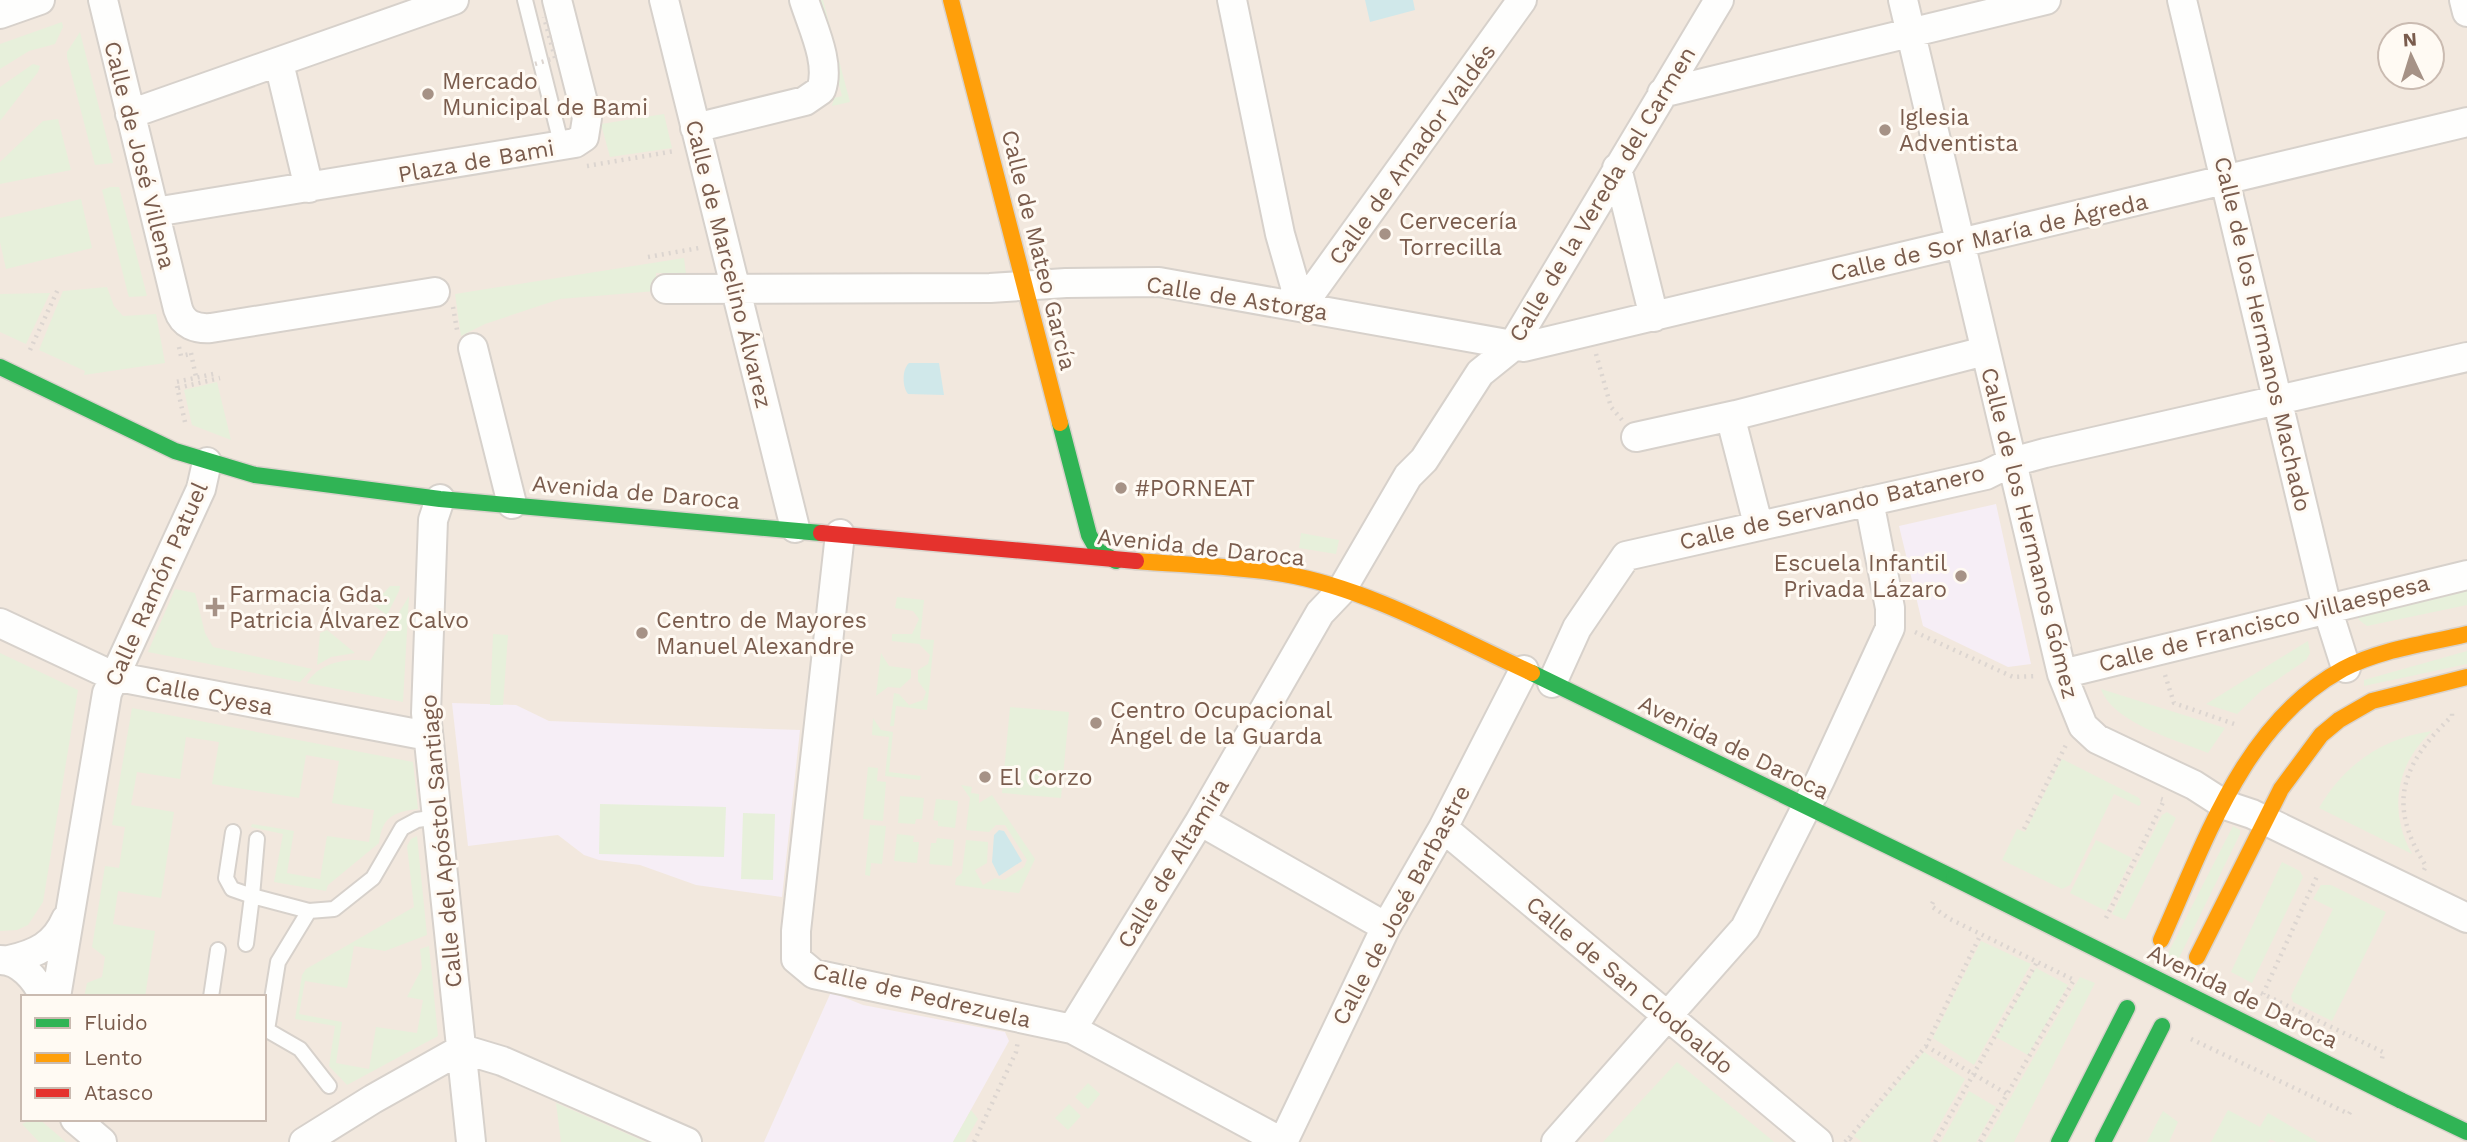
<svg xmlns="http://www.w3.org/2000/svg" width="2467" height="1142" font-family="'Work Sans',sans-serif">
<rect width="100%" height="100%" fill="#f9f5f0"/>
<path fill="#f2e8de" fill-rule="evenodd" d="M 0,0 L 2467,0 L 2467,1142 L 0,1142 ZM 2390,35 L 2432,35 L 2432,77 L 2390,77 ZM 23,997 L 264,997 L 264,1119 L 23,1119 Z"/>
<path fill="#f6eef6" d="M 1996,504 L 2031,664 L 2008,667 L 1923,626 L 1899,526 Z
M 452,703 L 516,705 L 549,721 L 800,730 L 782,897 L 696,885 L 640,865 L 599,860 L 584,855 L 558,835 L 468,846 Z
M 831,992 L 863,1005 L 1005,1032 L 1009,1041 L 953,1142 L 764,1142 Z"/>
<path fill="#e7f0db" d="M 817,0 L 823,0 L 850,102 L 832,106 L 834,98 L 842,96 Z
M 62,22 L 63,27 L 55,44 L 29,51 L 0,69 L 0,44 Z
M 80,32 L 113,163 L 95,165 L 67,57 L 67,52 Z
M 33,64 L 40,66 L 38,72 L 0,121 L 0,87 Z
M 664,114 L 672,148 L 610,157 L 601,124 Z
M 58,119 L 71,170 L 0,184 L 0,162 L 43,121 Z
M 110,187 L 119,187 L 147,296 L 129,297 L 128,294 L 102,190 Z
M 81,199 L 92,248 L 6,269 L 0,242 L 0,218 Z
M 684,258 L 686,274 L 656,273 L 656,291 L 560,299 L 485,324 L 461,336 L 455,294 Z
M 107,287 L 114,306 L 123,316 L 156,314 L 165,363 L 84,375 L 85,371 L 39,350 L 63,291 Z
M 50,293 L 26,344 L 0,332 L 0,294 Z
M 217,382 L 231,440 L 192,425 L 184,390 Z
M 1301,533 L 1339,540 L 1336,554 L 1299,548 Z
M 390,586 L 400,586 L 399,591 L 387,615 L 358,594 L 384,593 Z
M 2467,586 L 2467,605 L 2367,626 L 2359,620 L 2357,612 Z
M 175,589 L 195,593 L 205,633 L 213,647 L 312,669 L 300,682 L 148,652 Z
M 409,596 L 403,702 L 307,683 C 320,662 347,658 370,661 Z
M 897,597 L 924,600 L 920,639 L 934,640 L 927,710 L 896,706 L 894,726 L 890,726 L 894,693 L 899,694 L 909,705 L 923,700 L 926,692 L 918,681 L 918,670 L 928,664 L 930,655 L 919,644 L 892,641 L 892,634 L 912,634 L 919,619 L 913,611 L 895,608 Z
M 327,630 L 355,653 L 331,657 L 317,665 L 320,633 Z
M 493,634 L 508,635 L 503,705 L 490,705 Z
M 2308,641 L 2310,653 L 2306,660 L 2262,690 L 2237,714 L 2206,704 Z
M 2467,651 L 2467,664 L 2364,686 L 2364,680 Z
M 0,653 L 78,690 L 43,902 L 28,925 L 17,930 L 0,931 Z
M 881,653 L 889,666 L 911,669 L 911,678 L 900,688 L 888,687 L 876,696 Z
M 2101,689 L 2225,728 L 2208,753 C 2177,740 2113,723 2101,689 Z
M 1010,707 L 1069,712 L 1061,798 L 1002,793 Z
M 132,708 L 413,762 L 418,809 C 392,812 382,818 379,843 L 328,885 L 326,891 L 274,882 L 283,834 L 251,827 L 252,824 L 294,831 L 287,873 L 320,879 L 327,836 L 369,842 L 374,810 L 332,803 L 339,761 L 306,755 L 299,798 L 212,784 L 219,742 L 186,737 L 180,779 L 137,772 L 131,805 L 174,812 L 161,898 L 118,891 L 113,924 L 155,931 L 145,997 L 84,997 L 87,983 L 102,977 L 105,957 L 92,947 L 105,866 L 119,868 L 125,827 L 112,825 Z
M 873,718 L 881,730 L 893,732 L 889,772 L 921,776 L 920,780 L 885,776 L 889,737 L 872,735 Z
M 2432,731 C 2396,764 2388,811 2412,854 L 2319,808 C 2344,765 2382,738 2432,731 Z
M 2062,759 L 2139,798 L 2141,803 L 2139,806 L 2114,794 L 2070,885 L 2062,889 L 2002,860 L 2017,829 L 2025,832 Z
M 868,767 L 878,768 L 877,781 L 886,782 L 883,821 L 863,819 Z
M 961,785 L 972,787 L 971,793 L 979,794 L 979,803 L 992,795 L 1035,859 L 1019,893 L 955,885 L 956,878 L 962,873 L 966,840 L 988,842 L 987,863 L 975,870 L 983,885 L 995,878 L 1004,880 L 1024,867 L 1027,860 L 1005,825 L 996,825 L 989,832 L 966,830 L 970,798 Z
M 900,796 L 924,798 L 922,819 L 916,819 L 915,824 L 898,823 Z
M 936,799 L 958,801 L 955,828 L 938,826 L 938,821 L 933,820 Z
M 600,804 L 726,807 L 724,857 L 599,854 Z
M 2167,812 L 2176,818 L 2125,920 L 2112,914 L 2162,815 Z
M 743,813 L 775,814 L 773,880 L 741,879 Z
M 870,825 L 886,826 L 882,864 L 871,863 L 870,876 L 865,875 Z
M 2233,826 L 2240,830 L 2240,834 L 2178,960 L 2167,955 Z
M 897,834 L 914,836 L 913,842 L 919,842 L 917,863 L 894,861 Z
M 417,836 L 427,935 L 385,951 L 354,946 L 347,988 L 305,981 L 299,1014 L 342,1022 L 336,1063 L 369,1069 L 376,1027 L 417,1033 L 423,1000 L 407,997 L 422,968 L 420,949 L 429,946 L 438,1036 L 347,1085 L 329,1066 L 335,1026 L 295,1019 L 302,975 L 306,969 L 414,907 L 407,846 L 411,839 Z
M 937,838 L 954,840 L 952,866 L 929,864 L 931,843 L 936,843 Z
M 2096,840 L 2132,858 L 2106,911 L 2070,893 Z
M 2282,862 L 2300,871 L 2303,877 L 2252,983 L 2231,972 Z
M 2321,885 L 2331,885 L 2386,912 L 2332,1021 L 2293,1002 L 2291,996 L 2333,909 L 2313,899 Z
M 1981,941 L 2031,964 L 1974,1065 L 1933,1038 Z
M 2036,968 L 2068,985 L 2028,1055 L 1996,1037 Z
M 2080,977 L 2095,983 L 2014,1142 L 1985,1142 Z
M 1924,1052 L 1965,1079 L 1930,1142 L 1862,1142 L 1854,1136 Z
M 1677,1062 L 1773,1141 L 1774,1142 L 1603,1142 Z
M 1088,1083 L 1100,1094 L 1088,1109 L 1075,1097 Z
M 1969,1091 L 1996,1107 L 1976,1142 L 1941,1142 Z
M 556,1103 L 646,1142 L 561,1142 Z
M 1069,1104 L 1081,1116 L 1068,1130 L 1055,1118 Z
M 971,1110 L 978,1119 L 965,1142 L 953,1142 Z
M 2228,1110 L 2260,1127 L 2268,1113 L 2318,1142 L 2276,1142 L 2270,1139 L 2268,1142 L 2211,1142 Z
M 2163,1111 L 2178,1122 L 2169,1142 L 2147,1142 Z
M 32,1119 L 39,1119 L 66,1142 L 39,1142 L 22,1124 Z"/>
<path fill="#d0e8ea" d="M 1365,0 L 1413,0 L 1415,10 L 1370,22 Z
M 909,363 L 939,363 L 944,395 L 908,394 C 902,387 902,369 909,363 Z
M 999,830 L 1004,831 L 1022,861 L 999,876 L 992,862 L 994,835 Z"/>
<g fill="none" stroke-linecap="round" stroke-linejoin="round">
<defs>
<path id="lane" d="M 525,0 L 562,147
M 233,832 L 226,878 L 232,889 L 252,896 L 246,944
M 257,839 L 252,896 L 309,911 L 334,909 L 373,878 L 402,828 L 417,820 L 437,817
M 309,911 L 278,962 L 267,1030 L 300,1049 L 329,1086
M 211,997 L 218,950"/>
<path id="street" d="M 103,0 L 178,309 C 183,325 196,329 211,328 L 435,292
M 664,0 L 795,528
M 1232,0 L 1280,234 L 1301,307
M 1903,0 L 2062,674 L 2083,726 L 2097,739 L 2194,785 L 2225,805 L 2252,814 L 2467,918
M 2182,0 L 2327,608 L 2346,668
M 2464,0 L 2467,12
M 0,14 L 40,0
M 279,63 L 309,188
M 1662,93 L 2046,0
M 130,114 L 454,0
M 695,128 L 805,101 L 821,90 C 831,63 812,26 804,0
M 1617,168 L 1654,317
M 155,212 L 575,143 L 584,137 L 587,118 L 557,0
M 666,289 L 990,288 L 1066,283 L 1159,282 L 1524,347 L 2467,122
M 1301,307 L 1522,0
M 473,348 L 512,504
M 1636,437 L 1736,415
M 440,499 L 433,520 L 426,713 L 471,1142
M 1758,524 L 1733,427 L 1736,415 L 1985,351
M 840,534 L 796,931 L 796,959 L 814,974 L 1072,1029 L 1282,1142
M 0,623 L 113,676 L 428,736
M 2062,674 L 2467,575
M 1552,683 L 1577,628 L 1626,556 L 1986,475 L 2012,462 L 2045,453 L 2467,357
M 1200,821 L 1386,927
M 1443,828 L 1818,1142
M 0,960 C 20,960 36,979 44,997
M 9,960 C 36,954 55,945 66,919
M 56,997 L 107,693 L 201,489 L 207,462
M 1072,1029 L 1200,821 L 1320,613 L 1341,591 L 1408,476 L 1424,460 L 1480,373 L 1511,348 L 1719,0
M 75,1119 L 102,1142
M 304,1142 L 373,1099 L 462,1049 L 502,1061 L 687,1142
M 1283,1142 L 1386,927 L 1443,828 L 1524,670
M 1556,1142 L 1745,928 L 1820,780 L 1890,628 L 1890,608 L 1869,501"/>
<path id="fast" d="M 0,367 L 175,451 L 255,475 L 440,499 L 821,533
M 1060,423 L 1089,535 L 1098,551 L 1116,561
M 1532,673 L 1954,878
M 2400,1100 L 2467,1132
M 2059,1142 L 2127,1008
M 2103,1142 L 2162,1026"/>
<path id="slow" d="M 951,0 L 1060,423
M 1136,561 C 1185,565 1236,566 1284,574 C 1368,588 1455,638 1532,673
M 2161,940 C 2205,843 2243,723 2343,669 C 2381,649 2426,644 2467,634
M 2197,957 L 2281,789 L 2321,735 L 2339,720 L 2372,701 L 2467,677"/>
<path id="jam" d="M 821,533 L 1136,561"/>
</defs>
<use href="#lane" stroke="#d7d1cb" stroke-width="18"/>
<use href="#street" stroke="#d7d1cb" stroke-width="32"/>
<use href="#fast" stroke="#d9d2cb" stroke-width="19"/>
<use href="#slow" stroke="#d9d2cb" stroke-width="19"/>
<use href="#jam" stroke="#d9d2cb" stroke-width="19"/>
<path stroke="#dcd5d0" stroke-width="4.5" stroke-dasharray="2 5" stroke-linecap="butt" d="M 587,166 L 675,151
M 648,257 L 699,248
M 453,307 L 457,330
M 179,347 L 181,356 L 190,354
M 30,350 L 59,287
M 191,353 L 196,377
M 1596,354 L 1611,407 L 1622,420
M 178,388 L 220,378
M 185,422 L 176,382 L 218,373
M 1915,632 L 2013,677 L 2037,676
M 2165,675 L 2174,703 L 2237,725
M 2024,829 L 2066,745
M 2424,870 L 2426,866 C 2386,804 2402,764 2452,716 L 2452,712
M 1933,902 L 1931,906 L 1950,919 L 2074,980 L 2007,1094
M 2106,918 L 2160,809 L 2164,800 L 2161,799
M 2261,993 L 2383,1052 L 2382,1059
M 2263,994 L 2318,874
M 2191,1039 L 2349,1114 L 2352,1109
M 1926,1046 L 2007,1094 L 1980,1142
M 1849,1138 L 1926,1046 L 1981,934
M 974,1142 L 1016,1052 L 1018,1041
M 1845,1142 L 1849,1138 L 1854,1142
M 1935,1142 L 2037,962"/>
<use href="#lane" stroke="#fefefd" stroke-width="14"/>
<use href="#street" stroke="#fefefd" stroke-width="28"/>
<use href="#fast" stroke="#30b455" stroke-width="16"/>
<use href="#slow" stroke="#ff9f0a" stroke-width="16"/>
<use href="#jam" stroke="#e5322d" stroke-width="16"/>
<defs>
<path id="fast-bridge" d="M 1954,878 L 2400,1100"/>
</defs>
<use href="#fast-bridge" stroke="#d9d2cb" stroke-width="19" stroke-linecap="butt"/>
<path stroke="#dcd5d0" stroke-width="4.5" stroke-dasharray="2 5" stroke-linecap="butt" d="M 535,64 L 555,58 L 544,17"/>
<use href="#fast-bridge" stroke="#30b455" stroke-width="16"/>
</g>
<g fill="#a69286" stroke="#fffaf3" stroke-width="2.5">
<circle cx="428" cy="94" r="7"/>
<circle cx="1885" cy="130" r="7"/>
<circle cx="1385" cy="234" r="7"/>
<circle cx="1121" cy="488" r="7"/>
<circle cx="1961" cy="576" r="7"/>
<path d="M211.5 596.5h7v7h7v7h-7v7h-7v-7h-7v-7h7z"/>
<circle cx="642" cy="633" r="7"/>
<circle cx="1096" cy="723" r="7"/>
<circle cx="985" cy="777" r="7"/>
</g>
<g text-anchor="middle" stroke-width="6" stroke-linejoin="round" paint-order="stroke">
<g font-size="23" fill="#7a5c4d" stroke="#fffaf3" text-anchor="start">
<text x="442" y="89">Mercado<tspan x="442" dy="26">Municipal de Bami</tspan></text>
<text x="1899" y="125">Iglesia<tspan x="1899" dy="26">Adventista</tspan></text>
<text x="1399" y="229">Cervecería<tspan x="1399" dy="26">Torrecilla</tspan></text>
<text x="1135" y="496">#PORNEAT</text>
<text x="1947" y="571" text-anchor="end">Escuela Infantil<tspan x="1947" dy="26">Privada Lázaro</tspan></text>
<text x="229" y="602">Farmacia Gda.<tspan x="229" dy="26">Patricia Álvarez Calvo</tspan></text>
<text x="656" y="628">Centro de Mayores<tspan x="656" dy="26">Manuel Alexandre</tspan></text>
<text x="1110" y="718">Centro Ocupacional<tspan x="1110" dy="26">Ángel de la Guarda</tspan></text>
<text x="999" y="785">El Corzo</text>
</g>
<g font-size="23" fill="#7a5c4d" stroke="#fffaf3">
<text transform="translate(1412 154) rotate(-54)" y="8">Calle de Amador Valdés</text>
<text transform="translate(140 155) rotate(76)" y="8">Calle de José Villena</text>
<text transform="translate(476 161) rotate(-10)" y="8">Plaza de Bami</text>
<text transform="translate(1602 194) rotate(-59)" y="8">Calle de la Vereda del Carmen</text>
<text transform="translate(1989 237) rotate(-13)" y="8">Calle de Sor María de Ágreda</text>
<text transform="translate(1039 250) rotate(76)" y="8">Calle de Mateo García</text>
<text transform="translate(729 264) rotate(76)" y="8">Calle de Marcelino Álvarez</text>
<text transform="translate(1237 298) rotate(9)" y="8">Calle de Astorga</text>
<text transform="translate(2263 334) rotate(77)" y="8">Calle de los Hermanos Machado</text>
<text transform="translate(636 492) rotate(5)" y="8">Avenida de Daroca</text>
<text transform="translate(1832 507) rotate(-13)" y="8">Calle de Servando Batanero</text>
<text transform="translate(2030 533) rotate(76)" y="8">Calle de los Hermanos Gómez</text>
<text transform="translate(1201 547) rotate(6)" y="8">Avenida de Daroca</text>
<text transform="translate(156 584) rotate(-66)" y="8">Calle Ramón Patuel</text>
<text transform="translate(2264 623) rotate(-14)" y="8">Calle de Francisco Villaespesa</text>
<text transform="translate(209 695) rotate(11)" y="8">Calle Cyesa</text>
<text transform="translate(1734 747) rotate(26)" y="8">Avenida de Daroca</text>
<text transform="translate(441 841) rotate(-95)" y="8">Calle del Apóstol Santiago</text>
<text transform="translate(1173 863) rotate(-59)" y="8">Calle de Altamira</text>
<text transform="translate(1401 905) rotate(-62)" y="8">Calle de José Barbastre</text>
<text transform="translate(1630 985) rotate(40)" y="8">Calle de San Clodoaldo</text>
<text transform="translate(922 995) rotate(13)" y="8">Calle de Pedrezuela</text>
<text transform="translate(2243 996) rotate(26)" y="8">Avenida de Daroca</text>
</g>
</g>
<rect x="21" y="995" width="245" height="126" fill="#fffaf3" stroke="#cabbb1" stroke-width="2"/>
<rect x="35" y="1018" width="35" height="10" fill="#30b455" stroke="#cabbb1" stroke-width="2"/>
<text x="84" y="1030" font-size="21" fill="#7a5c4d">Fluido</text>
<rect x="35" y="1053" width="35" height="10" fill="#ff9f0a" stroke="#cabbb1" stroke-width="2"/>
<text x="84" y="1065" font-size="21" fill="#7a5c4d">Lento</text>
<rect x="35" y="1088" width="35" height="10" fill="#e5322d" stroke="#cabbb1" stroke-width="2"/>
<text x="84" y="1100" font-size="21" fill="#7a5c4d">Atasco</text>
<g transform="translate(2411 56) rotate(356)"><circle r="33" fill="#fffaf3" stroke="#cabbb1" stroke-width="2"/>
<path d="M0-5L12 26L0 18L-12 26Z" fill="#a69286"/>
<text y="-10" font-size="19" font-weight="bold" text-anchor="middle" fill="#7a5c4d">N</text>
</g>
</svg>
